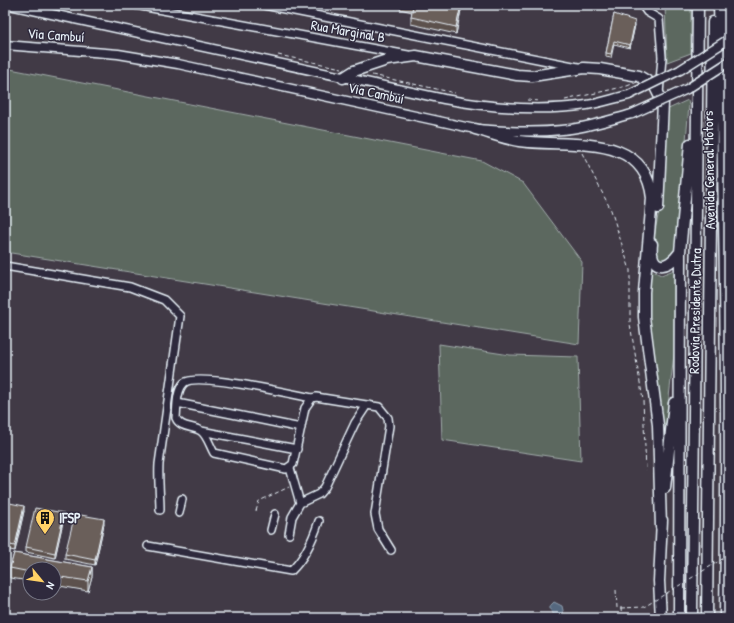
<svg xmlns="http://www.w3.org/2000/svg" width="734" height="623" font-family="'Patrick Hand',sans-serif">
<rect width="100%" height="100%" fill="#413a46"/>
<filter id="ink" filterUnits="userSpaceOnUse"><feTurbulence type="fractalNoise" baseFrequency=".025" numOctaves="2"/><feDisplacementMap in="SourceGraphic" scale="8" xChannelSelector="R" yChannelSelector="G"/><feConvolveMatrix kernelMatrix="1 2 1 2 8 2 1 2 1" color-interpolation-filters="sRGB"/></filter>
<g filter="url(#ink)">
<path fill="#5b685e" stroke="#a2acab" d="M 665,5 L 691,5 L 691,53 L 667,62 Z
M 725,5 L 729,5 L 729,30 L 724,34 Z
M 5,68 L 482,161 L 523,183 L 582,262 L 579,344 L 5,252 Z
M 688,100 L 689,105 L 682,188 L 680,252 L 661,266 L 652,248 L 660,205 L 664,111 Z
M 648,266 L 651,270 L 661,275 L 674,270 L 674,354 L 663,449 L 648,340 Z
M 439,344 L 510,355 L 578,357 L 581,461 L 442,440 Z"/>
<path fill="#54687f" stroke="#8f9faf" d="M 554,602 L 562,606 L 564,615 L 562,618 L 556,617 L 550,610 L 550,606 Z"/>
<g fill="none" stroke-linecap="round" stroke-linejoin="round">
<defs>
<path id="minor" d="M 135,5 L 408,55
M 264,5 L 578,67
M 642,5 L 647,12 L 659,19 L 662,57 L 659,94
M 5,266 L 130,287 L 164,300 L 180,316 L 159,464 C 158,480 160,494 160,510
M 312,398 C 292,394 196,372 184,383 C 176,391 177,407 176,418 C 180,428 193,426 201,431 C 207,435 210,446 214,453 L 286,469 L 293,464 L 305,408 L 312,398 L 316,397 L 379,407 L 388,418 L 389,426 L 375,514 L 378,529 L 391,550
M 177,403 L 301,428
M 201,431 L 297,449
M 300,503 L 319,494 L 325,487 L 355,423 L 367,405
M 179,513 L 182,499
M 271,530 L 275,514
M 289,534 L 292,517 L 300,503 L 290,468
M 148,546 L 291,571 C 305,558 313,539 319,521"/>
<path id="major" d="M 10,5 L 444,99 C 492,108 538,112 587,105 C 601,103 615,98 629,95
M 5,45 L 118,54 L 178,64 L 475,129 C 504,131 533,133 562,130 C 586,128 609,120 632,114"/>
<path id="highway" d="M 719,5 C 725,209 728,414 725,618
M 343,78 L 354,71 L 387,60 L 416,56 L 517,75 L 532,76 L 584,68 L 600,69 L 639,76 L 654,85 L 663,103 L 658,208
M 475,129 C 490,133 505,139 519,141 C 568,148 645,130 652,198 L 644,292 L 644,317 L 658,425 L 661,527
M 652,244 C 649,269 666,272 680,252
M 665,488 L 674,403
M 661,618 L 659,581 L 662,520
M 679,618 L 680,252 L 690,144
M 692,618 L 698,5
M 707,618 L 713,22"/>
</defs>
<use href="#minor" stroke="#e8f1f8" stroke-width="10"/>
<use href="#major" stroke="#e8f1f8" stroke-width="11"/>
<use href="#highway" stroke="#e8f1f8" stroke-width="13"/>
<path stroke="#e8f1f8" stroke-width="1" stroke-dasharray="4 3" stroke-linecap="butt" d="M 278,55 L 342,68
M 372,75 L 455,93
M 527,100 L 540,101
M 565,100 L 627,86
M 582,153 L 611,210 L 630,270 L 630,324 L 643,400 L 646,471
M 256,511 L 259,501 L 289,487
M 616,590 L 617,608 L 621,608 L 622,618"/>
<use href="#minor" stroke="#2f2a3d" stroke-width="7"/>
<use href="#major" stroke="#2f2a3d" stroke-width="8"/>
<use href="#highway" stroke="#2f2a3d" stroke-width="10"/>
<defs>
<path id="major-bridge" d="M 629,95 L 680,70 L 729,39
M 632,114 L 687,89 L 729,62"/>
</defs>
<use href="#major-bridge" stroke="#e8f1f8" stroke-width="11" stroke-linecap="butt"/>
<path stroke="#e8f1f8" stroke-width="1" stroke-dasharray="4 3" stroke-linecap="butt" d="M 627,86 L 640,81
M 621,608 L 644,607 L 729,555"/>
<use href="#major-bridge" stroke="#2f2a3d" stroke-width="8"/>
</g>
<path fill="#5c514d" stroke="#e8f1f8" d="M 400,5 L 461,5 L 461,10 L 456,34 L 411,24 L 411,17 L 412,12 L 400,9 Z
M 614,14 L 635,25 L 630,48 L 614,44 L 611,58 L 606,57 L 606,53 Z
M 5,502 L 24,511 L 15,551 L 5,549 Z
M 64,517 L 55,558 L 26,552 L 26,547 Z
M 104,524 L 95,565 L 65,559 L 65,554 Z
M 14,553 L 92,567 L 92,576 L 88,591 L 54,585 L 54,569 L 30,569 L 30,581 L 10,578 L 10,568 Z"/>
<path fill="#4b423f" stroke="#e8f1f8" d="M 461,5 L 461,10 L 456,34 L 456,27 Z
M 635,21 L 635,25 L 630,48 L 630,45 Z
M 24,506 L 24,511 L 15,551 L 15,546 Z
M 64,513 L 64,517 L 55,558 L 55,553 Z
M 104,519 L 104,524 L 95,565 L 95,560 Z
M 92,567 L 92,576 L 88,591 L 88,581 Z"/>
<path fill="#6b5e5a" stroke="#e8f1f8" d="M 413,5 L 461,5 L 456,27 L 411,17 Z
M 614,14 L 635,21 L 630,45 L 614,41 L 611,54 L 606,53 Z
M 5,502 L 24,506 L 15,546 L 5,544 Z
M 35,508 L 64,513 L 55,553 L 26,547 Z
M 75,514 L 104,519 L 95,560 L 65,554 Z
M 14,553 L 92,567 L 88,581 L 54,576 L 54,569 L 30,569 L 30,572 L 10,568 Z"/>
</g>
<defs>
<symbol id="building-pin" viewBox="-11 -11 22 30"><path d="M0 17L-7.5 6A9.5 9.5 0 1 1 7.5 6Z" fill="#ffd166" stroke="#2f2a3d"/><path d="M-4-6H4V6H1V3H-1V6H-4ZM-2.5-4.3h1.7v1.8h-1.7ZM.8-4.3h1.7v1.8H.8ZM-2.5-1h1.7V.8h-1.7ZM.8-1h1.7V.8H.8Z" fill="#111"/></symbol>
</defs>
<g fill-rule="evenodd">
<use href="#building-pin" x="34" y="507" width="22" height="30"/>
</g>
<g text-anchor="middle" stroke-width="3" stroke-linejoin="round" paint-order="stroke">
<g font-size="14" fill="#e8f1f8" stroke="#2f2a3d">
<text transform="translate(348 31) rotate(10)" y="5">Rua Marginal B</text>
<text transform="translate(56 35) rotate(4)" y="5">Via Cambuí</text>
<text transform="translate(376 93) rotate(12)" y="5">Via Cambuí</text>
<text transform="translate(709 170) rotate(-91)" y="5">Avenida General Motors</text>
<text transform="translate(695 311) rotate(-89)" y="5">Rodovia Presidente Dutra</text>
</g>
<g font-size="14" font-weight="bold" fill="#e8f1f8" stroke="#2f2a3d" text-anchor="start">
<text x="59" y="523">IFSP</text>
</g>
</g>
<rect width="734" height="623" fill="none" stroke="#2f2a3d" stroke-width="20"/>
<rect x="10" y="10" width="714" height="603" fill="none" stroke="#e8f1f8" stroke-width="1.5" filter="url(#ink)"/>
<g transform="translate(42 581) rotate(119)"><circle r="19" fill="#2f2a3d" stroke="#797a88"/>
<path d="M0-3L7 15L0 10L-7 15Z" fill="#ffd166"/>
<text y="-6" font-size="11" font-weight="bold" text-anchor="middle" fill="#e8f1f8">N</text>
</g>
</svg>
